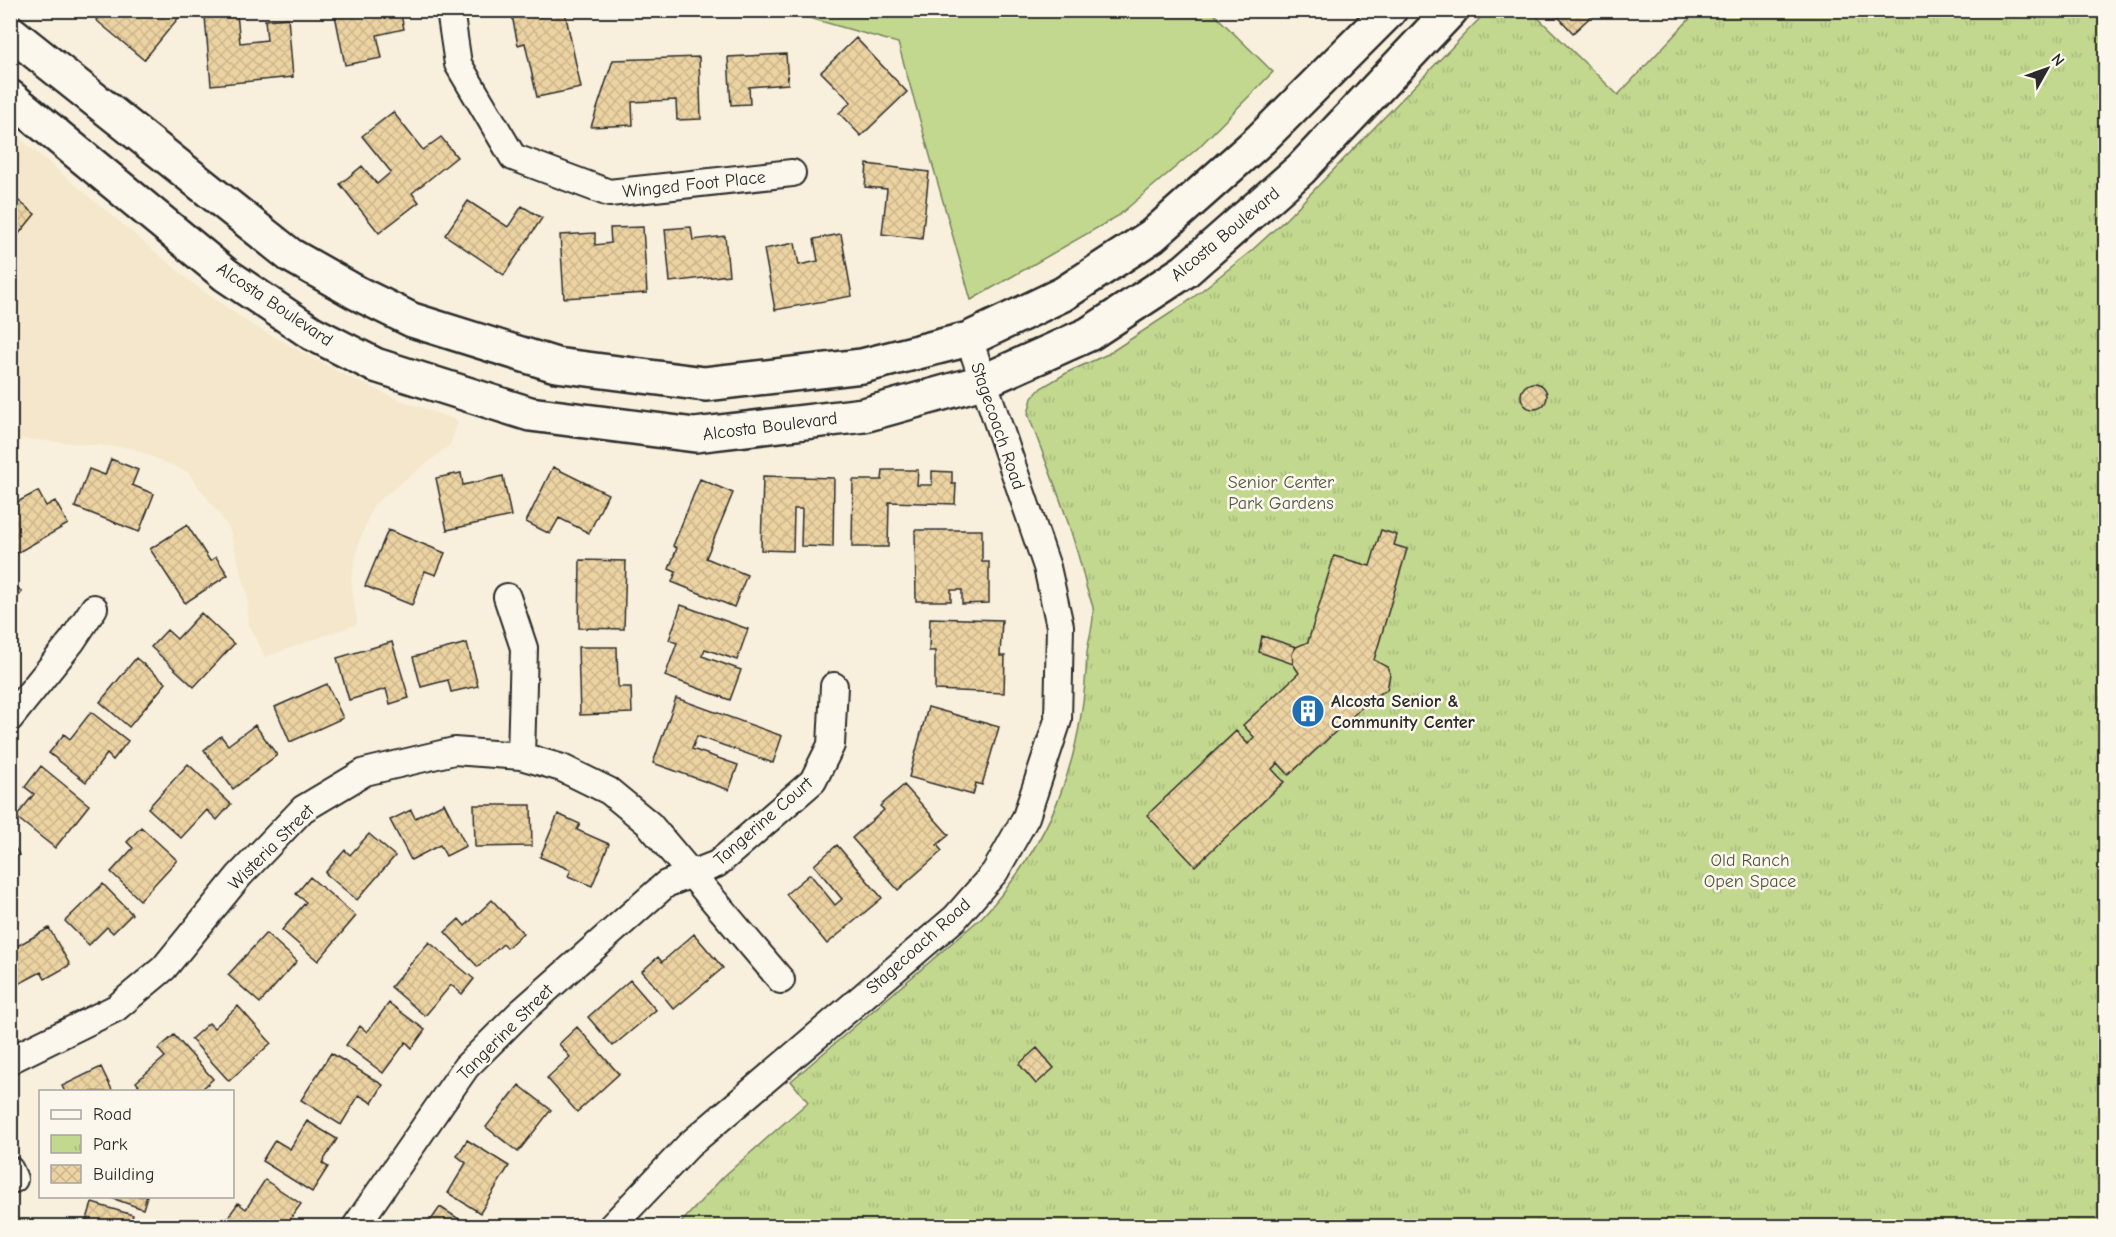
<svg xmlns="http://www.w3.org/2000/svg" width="2116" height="1237" font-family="'Comic Neue',sans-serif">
<defs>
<pattern id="park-tufts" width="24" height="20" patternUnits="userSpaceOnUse" patternTransform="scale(1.5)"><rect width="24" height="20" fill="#c2d88e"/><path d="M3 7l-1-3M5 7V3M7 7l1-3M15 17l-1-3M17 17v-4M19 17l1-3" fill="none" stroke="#a7ba7b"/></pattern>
<pattern id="building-cross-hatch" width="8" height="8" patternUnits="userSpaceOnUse" patternTransform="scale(1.5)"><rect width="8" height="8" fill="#ecd3a2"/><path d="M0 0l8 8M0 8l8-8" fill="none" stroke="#cbb58c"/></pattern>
</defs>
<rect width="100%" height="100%" fill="#f8f0dd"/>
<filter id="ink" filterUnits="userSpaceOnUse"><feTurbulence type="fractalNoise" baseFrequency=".0167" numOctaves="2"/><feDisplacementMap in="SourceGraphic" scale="12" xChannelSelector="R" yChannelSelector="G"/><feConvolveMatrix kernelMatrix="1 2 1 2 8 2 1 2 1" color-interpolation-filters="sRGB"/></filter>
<g filter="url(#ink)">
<path fill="#f4e7cb" d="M 11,131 L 196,286 L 249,323 L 342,374 L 397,399 L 458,421 L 450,445 L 374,504 L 359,542 L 351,580 L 357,624 L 265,657 L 249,624 L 247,594 L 229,528 L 188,472 L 131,448 L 22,439 L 11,453 Z"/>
<path fill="#c2d88e" stroke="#76825c" stroke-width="1.5" d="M 785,11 L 1211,11 L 1273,72 L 1198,148 L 1118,216 L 971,300 L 898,43 Z"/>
<path fill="url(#park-tufts)" stroke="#76825c" stroke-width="1.5" d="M 1487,11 L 1531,11 L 1618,95 L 1697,11 L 2105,11 L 2105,1226 L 678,1226 L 723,1177 L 808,1102 L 791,1081 L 982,917 C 1054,840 1083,757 1087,653 C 1088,639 1095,622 1093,608 C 1092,601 1088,594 1086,586 C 1073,527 1049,471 1028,414 L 1032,398 L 1041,388 L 1070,371 L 1108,354 L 1186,303 L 1250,252 L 1286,219 Z"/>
<path fill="url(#building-cross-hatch)" stroke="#2b2b2b" stroke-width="1.5" d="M 104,10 L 184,10 L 184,11 L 144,60 L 96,20 Z
M 334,10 L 400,10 L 404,29 L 377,35 L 382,58 L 345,65 Z
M 538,10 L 540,17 L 565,12 L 581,88 L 537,97 L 525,43 L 518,45 L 511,11 Z
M 1552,10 L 1598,10 L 1573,33 Z
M 237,14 L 240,43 L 267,40 L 265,20 L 288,18 L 293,77 L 211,85 L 205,17 Z
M 856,38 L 907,92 L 861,136 L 839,113 L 851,102 L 821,72 Z
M 786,54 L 788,84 L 749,87 L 750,104 L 731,105 L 728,57 Z
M 699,57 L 701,119 L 677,120 L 676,100 L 632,102 L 633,125 L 591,127 L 613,60 Z
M 393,112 L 423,150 L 441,137 L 457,157 L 412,193 L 419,202 L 379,233 L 340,184 L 362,166 L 377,184 L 391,172 L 362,136 Z
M 867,164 L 929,172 L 922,239 L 882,234 L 887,189 L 865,187 Z
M 10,194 L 35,214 L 10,245 Z
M 468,201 L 508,227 L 522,206 L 542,218 L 504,275 L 445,235 Z
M 643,227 L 647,293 L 564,298 L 560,235 L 595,233 L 595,245 L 611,243 L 610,228 Z
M 691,227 L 693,240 L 725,236 L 729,275 L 670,282 L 665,229 Z
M 841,234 L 852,296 L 775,310 L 764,249 L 795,243 L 799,265 L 818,261 L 814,239 Z
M1521 396a13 13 0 1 1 26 0a13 13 0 1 1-26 0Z
M 111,459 L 138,470 L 132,485 L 154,494 L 139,532 L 75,507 L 89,469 L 105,475 Z
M 553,467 L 608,494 L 589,533 L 559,518 L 550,534 L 526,522 Z
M 883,470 L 918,470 L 917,485 L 932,485 L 932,471 L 952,472 L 952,484 L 956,484 L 955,504 L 889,502 L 888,547 L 852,547 L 853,480 L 882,480 Z
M 461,473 L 463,485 L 503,476 L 511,516 L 447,530 L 436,478 Z
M 763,476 L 834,478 L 833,547 L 801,546 L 802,509 L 794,509 L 793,551 L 761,550 Z
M 700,479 L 733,493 L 706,558 L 747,575 L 734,607 L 672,582 L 676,572 L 669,569 L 677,548 L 673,546 Z
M 38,491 L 46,506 L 55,501 L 68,524 L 10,557 L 10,506 Z
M 187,525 L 210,561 L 216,557 L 228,575 L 185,603 L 150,549 Z
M 388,530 L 445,553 L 436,575 L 425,571 L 412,605 L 365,586 Z
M 915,530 L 982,530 L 982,562 L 989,562 L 989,603 L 962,604 L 962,590 L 951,590 L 951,601 L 916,601 Z
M 1381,530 L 1397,535 L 1394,545 L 1407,549 L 1374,660 L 1387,667 L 1390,674 L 1387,690 L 1373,697 L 1289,775 L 1278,763 L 1272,769 L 1284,782 L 1195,866 L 1147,815 L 1236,731 L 1248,744 L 1254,737 L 1243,725 L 1299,673 L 1293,664 L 1292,654 L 1296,647 L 1308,642 L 1334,556 L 1370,566 Z
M 580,560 L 626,561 L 624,629 L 579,628 Z
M 10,582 L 22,592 L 10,606 Z
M 681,605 L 748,629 L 737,660 L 705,649 L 702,656 L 741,670 L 730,700 L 665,676 L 677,643 L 669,640 Z
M 201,613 L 234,644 L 194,687 L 151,647 L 167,630 L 177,639 Z
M 930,618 L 1002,620 L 1000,656 L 1005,656 L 1004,693 L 935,690 L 935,651 L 929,651 Z
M 1262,636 L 1296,647 L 1292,654 L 1293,664 L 1259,652 Z
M 392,642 L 409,698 L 390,704 L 386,689 L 349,700 L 337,658 Z
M 467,643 L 478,686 L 451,692 L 448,680 L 421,687 L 413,657 Z
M 578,647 L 617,647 L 618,687 L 631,687 L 632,713 L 580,715 Z
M 136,658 L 166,683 L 129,727 L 100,702 Z
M 327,684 L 343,718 L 290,742 L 275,707 Z
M 676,698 L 782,736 L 773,763 L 697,736 L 692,749 L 738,765 L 729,790 L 653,763 Z
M 928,707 L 999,727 L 982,785 L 976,783 L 973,795 L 909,777 Z
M 91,712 L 128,741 L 113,760 L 107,754 L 86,782 L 49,753 L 64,734 L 70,739 Z
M 255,725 L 277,755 L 233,789 L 204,750 L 221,736 L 228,745 Z
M 188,764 L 231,804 L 217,820 L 207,810 L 181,838 L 148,808 Z
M 41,766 L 89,805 L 55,848 L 16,817 L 34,794 L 25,787 Z
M 904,785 L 949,835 L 937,845 L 942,851 L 898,890 L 852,838 L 884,810 L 880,806 Z
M 444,803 L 466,846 L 446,856 L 440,845 L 411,860 L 390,820 L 411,810 L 415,818 Z
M 474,805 L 531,805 L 532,846 L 475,847 Z
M 558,814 L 580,824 L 577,830 L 609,844 L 592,886 L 568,876 L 571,870 L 540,857 Z
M 141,827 L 177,860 L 140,900 L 111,872 L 133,848 L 127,842 Z
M 369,834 L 395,856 L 357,900 L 325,873 L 345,850 L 350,855 Z
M 10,839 L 19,855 L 10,860 Z
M 837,845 L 882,898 L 827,944 L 786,894 L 810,874 L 835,905 L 842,899 L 814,865 Z
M 310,877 L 356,916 L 318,961 L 282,930 L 306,902 L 296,894 Z
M 103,884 L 132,914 L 113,933 L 107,927 L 89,945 L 65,921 Z
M 492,900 L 523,933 L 507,948 L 503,944 L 478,967 L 445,932 L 459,919 L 465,926 Z
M 49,928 L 70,965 L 45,979 L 41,972 L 13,987 L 10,982 L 10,950 Z
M 266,933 L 297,961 L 260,1003 L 228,975 Z
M 694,934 L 723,968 L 674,1009 L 642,971 L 658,957 L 662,962 Z
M 429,942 L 474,979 L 462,994 L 451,985 L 425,1016 L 391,987 Z
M 630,980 L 656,1010 L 613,1046 L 588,1017 Z
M 389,1003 L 425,1030 L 412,1048 L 406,1042 L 383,1073 L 346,1045 L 360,1026 L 367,1032 Z
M 238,1006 L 271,1043 L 229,1081 L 191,1039 L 209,1023 L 214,1028 Z
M 577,1027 L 619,1074 L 577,1112 L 547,1078 L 570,1057 L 559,1044 Z
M 174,1035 L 213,1079 L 199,1092 L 144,1092 L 136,1082 L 165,1057 L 158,1049 Z
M 1037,1048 L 1054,1068 L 1036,1084 L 1019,1064 Z
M 331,1053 L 383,1085 L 372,1103 L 359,1095 L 341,1125 L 301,1100 Z
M 101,1067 L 113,1092 L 65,1092 L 62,1086 Z
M 519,1085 L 551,1110 L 518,1152 L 486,1127 Z
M 307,1121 L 337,1139 L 322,1163 L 328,1167 L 312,1192 L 262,1161 L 275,1140 L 290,1149 Z
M 467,1140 L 509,1166 L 480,1213 L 448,1193 L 466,1163 L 457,1156 Z
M 265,1180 L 301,1204 L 285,1226 L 229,1226 L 224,1223 L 238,1203 L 246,1209 Z
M 106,1196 L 147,1196 L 143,1209 Z
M 92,1203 L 133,1215 L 130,1226 L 85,1226 Z
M 440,1207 L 470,1226 L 427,1226 Z"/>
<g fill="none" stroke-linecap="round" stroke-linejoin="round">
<defs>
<path id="street" d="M 450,10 L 458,64 L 513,157 L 609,193 L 792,173
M 507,597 L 524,648 L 521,756
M 10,718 L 72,641 L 94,608
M 10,1060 L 116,1008 L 164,968 L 239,876 L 303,809 L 365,772 L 454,751 L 521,756 L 562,768 L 609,791 L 649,824 L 781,980
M 10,1170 L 14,1179
M 356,1226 L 466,1067 L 520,1013 L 666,884 L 717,864 L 813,781 L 831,745 L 834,686
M 612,1226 L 689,1145 L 955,918 L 995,872 L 1026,817 L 1058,720 L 1060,626 L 1047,567 L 969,339"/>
<path id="secondary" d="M 10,32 L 290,255 L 357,293 L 412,320 L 556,365 L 705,384 L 862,366 L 969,339 L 1063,294 L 1152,236 L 1261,139 L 1390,10
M 10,97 L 226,275 L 312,333 L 375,365 L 530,414 L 695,435 L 864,415 L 982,382 L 1089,334 L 1185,271 L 1301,169 L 1451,10"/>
</defs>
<use href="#street" stroke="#2b2b2b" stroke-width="30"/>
<use href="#secondary" stroke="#2b2b2b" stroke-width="38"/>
<use href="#street" stroke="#fbf7ec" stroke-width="26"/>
<use href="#secondary" stroke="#fbf7ec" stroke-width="33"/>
</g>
</g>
<defs>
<symbol id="building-disc" viewBox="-11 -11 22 22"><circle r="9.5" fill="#1f6fb2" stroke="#fbf7ec"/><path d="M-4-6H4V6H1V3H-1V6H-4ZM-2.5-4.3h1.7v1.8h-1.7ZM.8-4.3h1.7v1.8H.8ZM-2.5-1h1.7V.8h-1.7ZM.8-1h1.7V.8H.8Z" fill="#fff"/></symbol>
</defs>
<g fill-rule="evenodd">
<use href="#building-disc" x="1289" y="692" width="38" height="38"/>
</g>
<g text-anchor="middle" stroke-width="5" stroke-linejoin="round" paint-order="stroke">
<g font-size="18" fill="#2b2b2b" stroke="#fbf7ec">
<text transform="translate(694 184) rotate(-6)" y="6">Winged Foot Place</text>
<text transform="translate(1225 234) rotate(-40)" y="6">Alcosta Boulevard</text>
<text transform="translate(275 304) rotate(34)" y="6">Alcosta Boulevard</text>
<text transform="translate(770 426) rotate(-7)" y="6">Alcosta Boulevard</text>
<text transform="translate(998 426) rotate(71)" y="6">Stagecoach Road</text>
<text transform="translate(763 821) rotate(-41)" y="6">Tangerine Court</text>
<text transform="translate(271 847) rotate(-45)" y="6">Wisteria Street</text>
<text transform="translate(918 946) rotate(-42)" y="6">Stagecoach Road</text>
<text transform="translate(505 1032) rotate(-45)" y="6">Tangerine Street</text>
</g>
<g font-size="18" fill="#515644" stroke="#fbf7ec">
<text x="1281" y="488">Senior Center<tspan x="1281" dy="21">Park Gardens</tspan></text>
<text x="1750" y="866">Old Ranch<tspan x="1750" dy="21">Open Space</tspan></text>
</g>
<g font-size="18" font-weight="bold" fill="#2b2b2b" stroke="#fbf7ec" text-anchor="start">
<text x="1331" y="707">Alcosta Senior &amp;<tspan x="1331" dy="21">Community Center</tspan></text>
</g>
</g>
<rect width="2116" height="1237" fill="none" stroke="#fbf7ec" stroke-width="36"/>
<rect x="18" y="18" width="2080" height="1201" fill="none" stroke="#2b2b2b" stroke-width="2" filter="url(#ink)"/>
<rect x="39" y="1090" width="195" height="108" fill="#fbf7ec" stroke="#a8a59f" stroke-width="1.5"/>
<rect x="51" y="1110" width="30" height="9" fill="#fbf7ec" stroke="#a8a59f" stroke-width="1.5"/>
<text x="93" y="1120" font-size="18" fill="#2b2b2b">Road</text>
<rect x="51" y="1135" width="30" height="18" fill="url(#park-tufts)" stroke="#a8a59f" stroke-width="1.5"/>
<text x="93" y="1150" font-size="18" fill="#2b2b2b">Park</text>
<rect x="51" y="1165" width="30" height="18" fill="url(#building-cross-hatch)" stroke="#a8a59f" stroke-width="1.5"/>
<text x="93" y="1180" font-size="18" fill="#2b2b2b">Building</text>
<g transform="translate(2047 69) rotate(50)" stroke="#fbf7ec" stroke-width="4.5" paint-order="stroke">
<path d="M0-4.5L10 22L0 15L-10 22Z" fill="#2b2b2b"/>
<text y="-9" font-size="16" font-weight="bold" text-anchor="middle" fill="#2b2b2b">N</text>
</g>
</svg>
